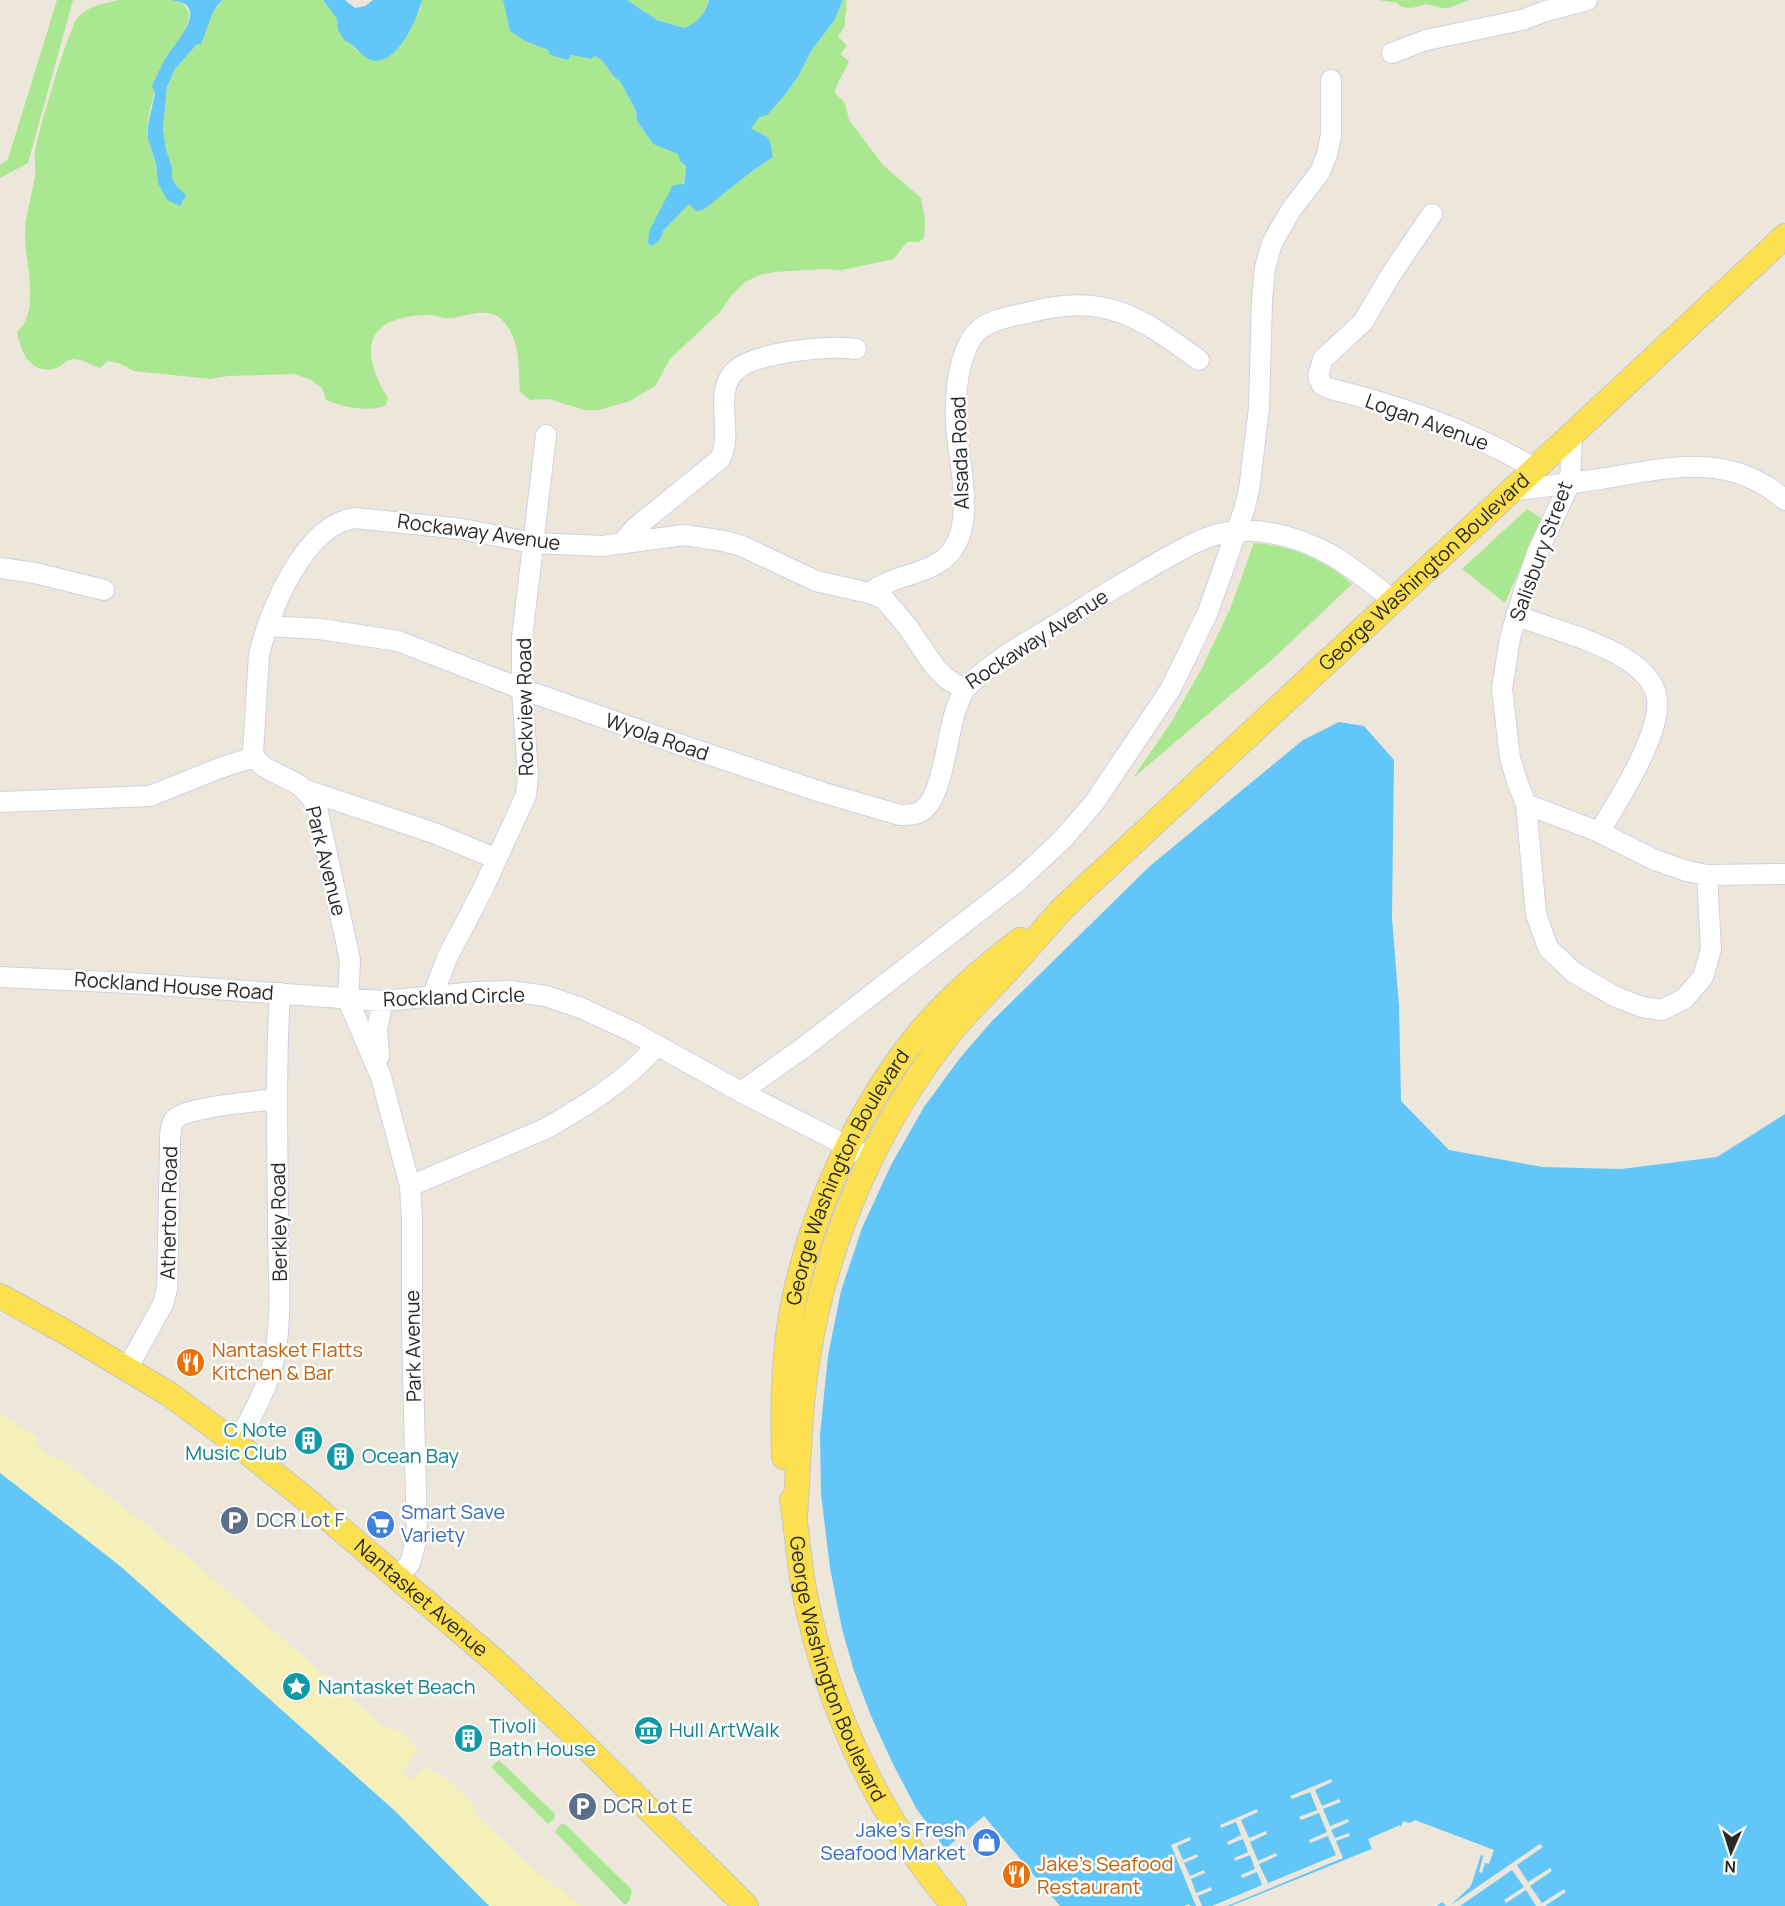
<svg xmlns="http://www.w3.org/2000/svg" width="1785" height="1906" font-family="Manrope,sans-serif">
<rect width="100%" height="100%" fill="#ede6da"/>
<path fill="#a9e891" d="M 57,0 L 73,0 L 28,163 L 0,178 L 0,165 L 8,159 Z
M 119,0 L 169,0 L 183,3 L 189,12 C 189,35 162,70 154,94 C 150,108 145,127 149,141 C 151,152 156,161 157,173 L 177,187 L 172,178 L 172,167 L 166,149 L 163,129 L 167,87 L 175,69 L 206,33 L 209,18 L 223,0 L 323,0 L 337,19 L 338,30 L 358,52 L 420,11 L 422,0 L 503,0 L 506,9 L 525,41 L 548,50 L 550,55 L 568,60 L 571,55 L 591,59 L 595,56 C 607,61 609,76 620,81 L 636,111 L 637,121 L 653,144 L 678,154 L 680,161 L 686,166 L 683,184 L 649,231 L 651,246 C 658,243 662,238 663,231 L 689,203 L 751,172 L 773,157 L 764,134 L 756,133 L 751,128 L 752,125 L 785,95 L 799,75 L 811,51 L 834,21 L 843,0 L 846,0 C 848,9 844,16 845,26 L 838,36 L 847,46 L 840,54 L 849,61 C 845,73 836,82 835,93 L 845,103 L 849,120 L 883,165 L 921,198 L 925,220 L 924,238 L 919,242 L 907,242 L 894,259 L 842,270 L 821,269 L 775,272 L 759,275 L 744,283 L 731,296 L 720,312 L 670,359 L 655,386 L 630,401 L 599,410 L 584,410 L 549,399 L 530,400 L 520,392 C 518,367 521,342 504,322 C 489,304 465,318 447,318 C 441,318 435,315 429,315 C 365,316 358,349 388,398 L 386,405 C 370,413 342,407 326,400 L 322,388 L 311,380 L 294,374 L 228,376 L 210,379 L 134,371 L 119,363 L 107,361 L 101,368 C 91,366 83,359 74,359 C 66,359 61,368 53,369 C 28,373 21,350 17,332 C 41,312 25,262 25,235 C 25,216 32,195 35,176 C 36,168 34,161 35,153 C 36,138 69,27 78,17 C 88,6 105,3 119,0 Z
M 627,0 L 709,0 C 705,15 698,21 685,28 L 657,20 Z
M 1378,0 L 1469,0 L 1449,8 L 1442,8 L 1426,4 L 1412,8 L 1402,7 L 1397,3 Z
M 1527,509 L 1542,519 L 1505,603 L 1462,569 Z
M 1254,543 C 1291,545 1324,559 1352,584 L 1274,658 L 1133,778 L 1172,721 L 1203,666 L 1230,609 Z
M 499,1760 L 555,1814 L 555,1818 L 548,1824 L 491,1767 Z
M 561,1824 L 566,1825 L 632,1890 L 629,1901 L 625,1905 L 555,1832 Z"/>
<path fill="#f5f0b9" d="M 0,1413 L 38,1438 L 36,1443 L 51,1458 L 58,1457 L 189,1558 L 383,1726 L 401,1731 L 419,1751 L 402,1770 L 412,1780 L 424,1767 L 444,1777 L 472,1803 L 477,1816 L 530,1867 L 582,1906 L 489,1906 L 394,1810 L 119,1565 L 0,1473 Z"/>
<path fill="#63c6f8" d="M 169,0 L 223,0 C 209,12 209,28 201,44 L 197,44 L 175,69 L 167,87 L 163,129 L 166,149 L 172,167 L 172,178 L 177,187 L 186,195 L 180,206 L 167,200 L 158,183 L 156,164 L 148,139 L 148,125 L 155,93 L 152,86 C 157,76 161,65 167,56 C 173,46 204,13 183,3 C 179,1 173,1 169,0 Z
M 323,0 L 345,0 L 355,8 L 365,6 L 373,0 L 422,0 C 418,18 396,68 371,60 C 360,56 355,44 345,41 L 338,30 L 337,19 Z
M 503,0 L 627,0 L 657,20 L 685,28 C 698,21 705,15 709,0 L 843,0 L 834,21 L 811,51 L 799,75 L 785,95 L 767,115 L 760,117 L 751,128 C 757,134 768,133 770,142 C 772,147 771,152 773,157 L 751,172 L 703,210 L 696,211 L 689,204 L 663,231 C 662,238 658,243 651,246 L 648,243 L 649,231 L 673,185 L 684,184 L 686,166 L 680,161 L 678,154 L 653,144 L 637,121 L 636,111 L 620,81 C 609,76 608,62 595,56 L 591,59 L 571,55 L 568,60 L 550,55 L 548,50 L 525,41 L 510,31 Z
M 1339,722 L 1364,726 L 1394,760 L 1392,918 L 1399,1006 L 1401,1101 L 1449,1150 L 1542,1167 L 1621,1169 L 1717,1157 L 1785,1114 L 1785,1906 L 1437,1906 L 1455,1890 L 1466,1862 L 1399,1838 L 1231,1906 L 1190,1906 L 1189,1904 L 1184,1906 L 1060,1906 L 984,1816 L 945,1849 L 916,1808 L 892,1762 L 871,1716 L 854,1671 L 842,1629 L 830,1568 L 821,1494 L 820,1435 L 828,1356 L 841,1291 L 862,1228 L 891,1165 L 924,1107 L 960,1058 L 992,1021 L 1150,866 L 1303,740 Z
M 0,1473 L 119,1565 L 394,1810 L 489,1906 L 0,1906 Z"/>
<path fill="#ede6da" d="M 1331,1779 L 1332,1782 L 1315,1790 L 1322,1806 L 1339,1799 L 1341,1802 L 1323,1809 L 1330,1826 L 1348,1819 L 1349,1822 L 1331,1830 L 1335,1838 L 1349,1833 L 1350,1836 L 1336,1841 L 1343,1858 L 1227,1906 L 1212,1906 L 1262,1885 L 1257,1872 L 1242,1878 L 1241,1875 L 1255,1869 L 1250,1855 L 1235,1861 L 1234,1858 L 1248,1852 L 1243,1839 L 1228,1845 L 1227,1842 L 1241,1835 L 1236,1822 L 1221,1828 L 1220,1825 L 1257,1809 L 1258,1812 L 1241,1820 L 1249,1838 L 1266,1831 L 1267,1834 L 1250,1842 L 1258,1861 L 1276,1853 L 1277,1856 L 1259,1864 L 1268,1883 L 1336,1855 L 1328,1836 L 1310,1843 L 1309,1840 L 1327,1832 L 1319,1813 L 1301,1820 L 1299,1817 L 1317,1810 L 1310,1792 L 1292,1799 L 1290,1796 Z
M 1415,1820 L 1494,1850 L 1489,1864 L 1485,1863 L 1482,1873 L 1479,1872 L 1483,1856 L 1481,1855 L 1471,1886 L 1451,1905 L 1540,1844 L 1543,1847 L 1517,1865 L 1528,1882 L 1550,1868 L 1552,1871 L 1530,1886 L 1542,1903 L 1564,1889 L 1566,1892 L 1545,1906 L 1536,1906 L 1526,1890 L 1506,1903 L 1504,1900 L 1524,1887 L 1512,1870 L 1460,1906 L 1446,1906 L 1442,1902 L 1434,1906 L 1439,1898 L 1453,1888 L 1462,1864 L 1399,1841 L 1239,1906 L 1231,1906 L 1372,1849 L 1368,1839 L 1400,1825 L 1401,1827 L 1403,1821 L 1410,1823 Z
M 1190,1837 L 1191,1840 L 1177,1846 L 1183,1860 L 1197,1854 L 1198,1857 L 1184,1863 L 1190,1876 L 1204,1870 L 1205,1873 L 1191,1879 L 1196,1893 L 1211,1887 L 1212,1890 L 1198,1896 L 1202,1906 L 1196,1906 L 1171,1845 Z"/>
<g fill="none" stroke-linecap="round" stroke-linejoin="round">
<defs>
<path id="minor" d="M 1392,53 L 1426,40 L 1522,20 L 1546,11 L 1587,0
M 1432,214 L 1390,276 L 1363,322 L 1323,359 L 1318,376 L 1322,385 L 1331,389 C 1402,406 1470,431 1534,468
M 1572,434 L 1570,483 L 1538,551 L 1526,585 L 1510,638 L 1502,689 L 1510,758 L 1518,784 L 1526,804 L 1536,914 L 1548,948 L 1573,972 L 1616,997 L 1642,1007 L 1662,1010 L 1684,999 L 1703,977 L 1711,949 L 1707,875
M 1510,491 C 1542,487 1574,483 1606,478 C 1672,467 1730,452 1785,500
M 623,542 L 635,528 L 720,459 C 731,436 721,414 725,391 C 726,384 730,375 736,370 C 757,352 829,345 856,349
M 0,568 L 35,573 L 104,590
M 869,593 C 875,589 882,585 889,582 C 910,573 939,570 953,549 C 975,517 958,460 956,424 C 955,404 956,384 961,365 C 964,353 970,337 980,329 C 994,318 1015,316 1031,312 C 1106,292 1141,318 1199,360
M 1516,615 C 1550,629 1587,637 1619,655 C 1635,664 1651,676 1656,694 C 1666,727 1617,803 1599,832
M 268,626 L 320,629 L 398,641 L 522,689 L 687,747 L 821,792 L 900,815 C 908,815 917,815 923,810 C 942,797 947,738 954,716 C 956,707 960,699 964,690
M 306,790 L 434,833 L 497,859
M 0,802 L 150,796 L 220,768 L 254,757
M 1526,804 L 1599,832 L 1655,860 L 1687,871 L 1707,875 L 1785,874
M 0,977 L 132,983 L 383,1001 L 476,992 L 510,991 L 546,996 L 581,1008 L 633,1032 L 741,1092 L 861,1153
M 433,995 L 447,958 L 482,891 L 526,795 L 528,776 L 522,689 L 522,638 L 546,435
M 379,1056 L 377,1029 L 383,1001
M 741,1092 L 803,1048 L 1018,881 L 1062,840 L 1094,803 L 1170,690 L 1208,612 L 1244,510 L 1249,490 L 1259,408 L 1262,300 L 1265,268 L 1272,243 L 1291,210 L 1320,172 L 1327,155 L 1331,135 L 1331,80
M 410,1186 L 545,1129 C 585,1106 628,1080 657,1045
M 127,1369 L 163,1304 L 167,1289 L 170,1152 C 170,1142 169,1129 174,1120 C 182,1107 260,1101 277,1099
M 237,1444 C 249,1421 262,1398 270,1374 C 283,1334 279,1280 278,1238 C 278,1156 275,1074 280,993
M 398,1577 L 410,1563 L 417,1538 L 412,1326 L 412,1219 L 410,1186 L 381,1077 L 348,1000 L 350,960 L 317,808 C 313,800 308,792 300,786 C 287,776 258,770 253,753 L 259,655 C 269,611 305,524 355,518 L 462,529 L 533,543 L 602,546 L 684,535 L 724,541 L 742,546 L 816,581 L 869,593 L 884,599 L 907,626 L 935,667 L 946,678 L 964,690 C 996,656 1041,635 1080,610 C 1104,594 1129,580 1154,565 C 1171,555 1188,545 1206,538 C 1248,522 1296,535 1333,556 C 1354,568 1373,585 1392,599"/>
<g id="major">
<path id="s1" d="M 0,1296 L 67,1333 L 169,1394 L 237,1444 L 302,1496 L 495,1661 L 570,1731 L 746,1906"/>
<path id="s2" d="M 784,1457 C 783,1410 783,1363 791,1316 C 807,1221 856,1111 917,1036 C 946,1000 983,968 1020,940"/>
<path id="s3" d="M 792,1500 C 797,1531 799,1564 805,1595 C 828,1709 879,1818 954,1906"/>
<path id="s4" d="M 795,1516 C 799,1463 799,1410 808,1357 C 827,1237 877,1124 953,1029 C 971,1008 990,989 1009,969 C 1027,949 1045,928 1063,908 L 1785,236"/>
</g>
</defs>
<use href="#minor" stroke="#cfd1e4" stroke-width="22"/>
<use href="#major" stroke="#c7c7c7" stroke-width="26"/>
<use href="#minor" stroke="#fff" stroke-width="20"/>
<use href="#major" stroke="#fce050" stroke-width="24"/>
</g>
<defs>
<symbol id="restaurant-disc" viewBox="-11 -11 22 22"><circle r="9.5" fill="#e8710a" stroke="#fff"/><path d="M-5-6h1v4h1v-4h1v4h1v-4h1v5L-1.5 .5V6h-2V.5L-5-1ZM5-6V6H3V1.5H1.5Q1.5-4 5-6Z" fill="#fff"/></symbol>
<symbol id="building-disc" viewBox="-11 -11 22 22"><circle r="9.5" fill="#0f9aa8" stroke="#fff"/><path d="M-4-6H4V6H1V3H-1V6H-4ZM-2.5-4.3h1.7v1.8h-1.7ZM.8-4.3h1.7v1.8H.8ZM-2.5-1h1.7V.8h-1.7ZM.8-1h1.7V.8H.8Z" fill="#fff"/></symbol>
<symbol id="parking-disc" viewBox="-11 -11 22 22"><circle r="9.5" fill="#5c6f8a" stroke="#fff"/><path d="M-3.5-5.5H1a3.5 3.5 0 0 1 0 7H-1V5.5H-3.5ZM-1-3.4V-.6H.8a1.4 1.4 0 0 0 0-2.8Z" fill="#fff"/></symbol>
<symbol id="supermarket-disc" viewBox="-11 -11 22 22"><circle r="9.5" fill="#3f7fe0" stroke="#fff"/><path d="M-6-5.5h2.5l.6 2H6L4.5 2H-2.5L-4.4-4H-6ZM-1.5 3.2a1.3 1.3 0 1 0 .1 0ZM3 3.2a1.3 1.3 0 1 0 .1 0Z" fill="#fff"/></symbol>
<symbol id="sight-disc" viewBox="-11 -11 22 22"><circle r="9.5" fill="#0f9aa8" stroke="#fff"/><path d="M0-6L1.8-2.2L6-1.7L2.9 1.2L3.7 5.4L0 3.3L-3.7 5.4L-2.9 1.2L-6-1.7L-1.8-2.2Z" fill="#fff"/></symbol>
<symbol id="museum-disc" viewBox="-11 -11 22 22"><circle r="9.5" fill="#0f9aa8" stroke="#fff"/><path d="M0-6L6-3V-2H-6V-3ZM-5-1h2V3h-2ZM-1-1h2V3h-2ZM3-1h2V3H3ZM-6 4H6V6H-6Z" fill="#fff"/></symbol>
<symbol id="shop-disc" viewBox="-11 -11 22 22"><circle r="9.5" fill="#3f7fe0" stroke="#fff"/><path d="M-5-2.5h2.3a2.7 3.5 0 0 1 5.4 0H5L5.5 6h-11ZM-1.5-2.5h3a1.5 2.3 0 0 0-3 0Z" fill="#fff"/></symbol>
</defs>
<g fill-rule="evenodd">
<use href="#restaurant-disc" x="174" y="1346" width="33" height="33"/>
<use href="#building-disc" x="292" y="1424" width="33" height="33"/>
<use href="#building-disc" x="324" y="1440" width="33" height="33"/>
<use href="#parking-disc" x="218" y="1504" width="33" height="33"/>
<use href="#supermarket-disc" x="364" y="1508" width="33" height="33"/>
<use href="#sight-disc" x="280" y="1670" width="33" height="33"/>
<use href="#museum-disc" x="632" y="1714" width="33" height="33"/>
<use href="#building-disc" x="452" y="1722" width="33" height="33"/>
<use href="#parking-disc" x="566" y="1790" width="33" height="33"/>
<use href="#shop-disc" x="970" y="1826" width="33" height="33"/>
<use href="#restaurant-disc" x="1000" y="1858" width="33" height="33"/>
</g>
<g text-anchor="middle" stroke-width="5" stroke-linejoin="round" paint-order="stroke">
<g font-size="20" fill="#292929" stroke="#fff">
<text transform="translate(1427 422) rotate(20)" y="7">Logan Avenue</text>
<text transform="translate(960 453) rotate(-92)" y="7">Alsada Road</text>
<text transform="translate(479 532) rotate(8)" y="7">Rockaway Avenue</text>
<text transform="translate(1541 551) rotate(-70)" y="7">Salisbury Street</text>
<text dy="7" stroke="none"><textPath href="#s4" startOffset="1179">George Washington Boulevard</textPath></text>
<text transform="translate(1037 639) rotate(-33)" y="7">Rockaway Avenue</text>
<text transform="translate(525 707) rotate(-91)" y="7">Rockview Road</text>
<text transform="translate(657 737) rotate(19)" y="7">Wyola Road</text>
<text transform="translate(326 861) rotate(76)" y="7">Park Avenue</text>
<text transform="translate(174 986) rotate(4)" y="7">Rockland House Road</text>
<text transform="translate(454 997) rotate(-2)" y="7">Rockland Circle</text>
<text dy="7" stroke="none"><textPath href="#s2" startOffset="292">George Washington Boulevard</textPath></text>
<text transform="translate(169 1213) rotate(-89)" y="7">Atherton Road</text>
<text transform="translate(279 1222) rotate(-91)" y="7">Berkley Road</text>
<text transform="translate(413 1346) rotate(-91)" y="7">Park Avenue</text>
<text dy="7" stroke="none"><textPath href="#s1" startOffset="520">Nantasket Avenue</textPath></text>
<text dy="7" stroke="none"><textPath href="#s3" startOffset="176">George Washington Boulevard</textPath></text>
</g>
<g font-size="20" fill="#c56008" stroke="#fff" text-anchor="start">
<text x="212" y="1357">Nantasket Flatts<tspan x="212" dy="23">Kitchen &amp; Bar</tspan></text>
<text x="1037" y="1871">Jake's Seafood<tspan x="1037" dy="23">Restaurant</tspan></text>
</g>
<g font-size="20" fill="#0d838f" stroke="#fff" text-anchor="start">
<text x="287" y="1437" text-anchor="end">C Note<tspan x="287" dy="23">Music Club</tspan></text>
<text x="362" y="1463">Ocean Bay</text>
<text x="318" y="1694">Nantasket Beach</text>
<text x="489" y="1733">Tivoli<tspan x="489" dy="23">Bath House</tspan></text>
<text x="669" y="1737">Hull ArtWalk</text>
</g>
<g font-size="20" fill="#366cbe" stroke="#fff" text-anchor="start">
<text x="401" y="1519">Smart Save<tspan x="401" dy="23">Variety</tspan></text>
<text x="966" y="1837" text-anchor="end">Jake's Fresh<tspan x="966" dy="23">Seafood Market</tspan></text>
</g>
<g font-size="20" fill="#4e5e75" stroke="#fff" text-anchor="start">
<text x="256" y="1527">DCR Lot F</text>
<text x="603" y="1813">DCR Lot E</text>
</g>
</g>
<g transform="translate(1731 1852) rotate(183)" stroke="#ffffff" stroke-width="4.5" paint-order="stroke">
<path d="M0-4.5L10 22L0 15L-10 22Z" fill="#292929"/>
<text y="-9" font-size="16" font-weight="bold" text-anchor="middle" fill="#292929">N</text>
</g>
</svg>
